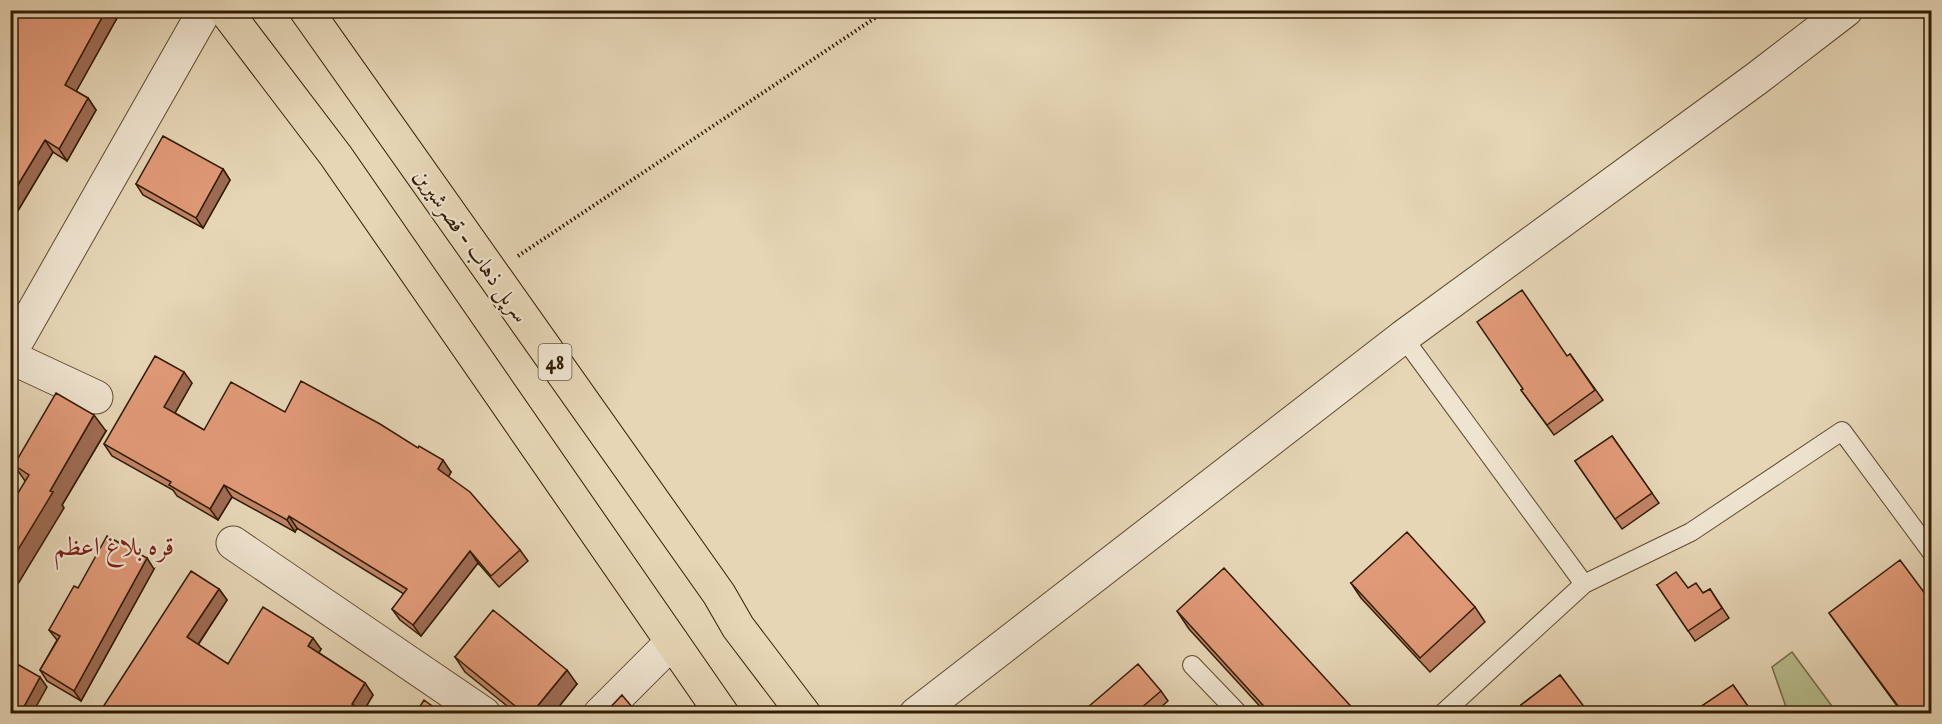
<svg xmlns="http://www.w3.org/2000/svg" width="1942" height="724" font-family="'IM FELL English',Amiri,serif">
<rect width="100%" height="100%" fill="#e6d6b6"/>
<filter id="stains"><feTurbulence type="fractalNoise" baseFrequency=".00333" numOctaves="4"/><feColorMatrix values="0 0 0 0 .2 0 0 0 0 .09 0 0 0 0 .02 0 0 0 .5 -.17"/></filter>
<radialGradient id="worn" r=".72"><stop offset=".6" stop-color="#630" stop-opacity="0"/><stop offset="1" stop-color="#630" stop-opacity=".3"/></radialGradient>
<path fill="#b7bd8d" stroke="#746c48" stroke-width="1.5" d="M 1792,652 L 1837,713 L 1791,713 L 1786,707 L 1772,667 Z"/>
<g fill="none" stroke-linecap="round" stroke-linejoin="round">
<defs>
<path id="service" d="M 1403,337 L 1584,584
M 1192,665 L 1239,714
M 1442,714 L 1584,584 L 1691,532 L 1842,431 L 1932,553"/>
<path id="minor" d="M 10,353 L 205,10
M 10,357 L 96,397
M 233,543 L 484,714
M 600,714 L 672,642
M 916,714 L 1403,337 L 1756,79 L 1846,10"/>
<path id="primary" d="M 225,10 L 336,156 L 722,714
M 306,10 L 719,594 L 738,627 L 804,714"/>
</defs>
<use href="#service" stroke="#5f4a30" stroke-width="20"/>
<use href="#minor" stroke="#5f4a30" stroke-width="35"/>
<use href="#primary" stroke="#321c04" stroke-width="35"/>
<path stroke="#321c04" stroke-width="4" stroke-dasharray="1.5 3" stroke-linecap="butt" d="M 518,256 L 887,10"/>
<use href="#service" stroke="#efe4d0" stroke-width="18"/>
<use href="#minor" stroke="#efe4d0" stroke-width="33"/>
<use href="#primary" stroke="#e6d6b6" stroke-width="33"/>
</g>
<path fill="#c28467" stroke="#321c04" stroke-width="1.5" d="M 10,10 L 112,10 L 117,18 L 76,91 L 88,98 L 96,110 L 67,161 L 53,152 L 10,224 Z
M 223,169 L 230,180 L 203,228 L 143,195 L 136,184 Z
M 1570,354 L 1603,400 L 1554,435 L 1521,390 Z
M 192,383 L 175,413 L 204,430 L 285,412 L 451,472 L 448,477 L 520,550 L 528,561 L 499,587 L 478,563 L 421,636 L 400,620 L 392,609 L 404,594 L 297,528 L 295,532 L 232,497 L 218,520 L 177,496 L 173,490 L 112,456 L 104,444 Z
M 106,431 L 62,505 L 64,508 L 25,481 L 14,465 Z
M 1612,436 L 1659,503 L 1622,529 L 1575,461 Z
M 154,569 L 81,701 L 47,681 L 40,670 L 57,640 L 49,630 Z
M 1351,583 L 1475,607 L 1485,622 L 1430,672 L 1361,598 Z
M 1657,585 L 1688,588 L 1703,593 L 1710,589 L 1729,618 L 1695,641 Z
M 219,589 L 227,600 L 198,645 L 228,664 L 321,649 L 319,653 L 365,683 L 373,695 L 363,711 L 367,714 L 107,714 L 103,707 Z
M 1177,611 L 1358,714 L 1267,714 L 1189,629 Z
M 1829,613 L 1932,714 L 1903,714 Z
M 455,657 L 577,684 L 553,714 L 517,714 L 465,672 Z
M 1560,675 L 1588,714 L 1526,714 L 1521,705 Z
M 1733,685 L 1753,714 L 1690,714 Z
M 1161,691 L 1168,701 L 1153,714 L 1080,714 Z"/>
<path fill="#9e6c54" stroke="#321c04" stroke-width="1.5" d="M 106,10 L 112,10 L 117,18 L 73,97 L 65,85 Z
M 88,98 L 96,110 L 67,161 L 59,149 Z
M 45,140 L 53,152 L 10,224 L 10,198 Z
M 223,169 L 230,180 L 203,228 L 196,218 Z
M 184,372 L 192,383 L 172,418 L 164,407 Z
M 94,415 L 106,431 L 62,505 L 64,508 L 10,597 L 10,563 L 50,491 Z
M 443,460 L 451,472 L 446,481 L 438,469 Z
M 224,485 L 232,497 L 218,520 L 210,509 Z
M 289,516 L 297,528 L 295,532 L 287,520 Z
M 470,551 L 478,563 L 421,636 L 413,625 Z
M 147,558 L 154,569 L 81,701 L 74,691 Z
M 219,589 L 227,600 L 195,649 L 187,637 Z
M 313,638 L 321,649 L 316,658 L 308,646 Z
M 567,670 L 577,684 L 553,714 L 531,714 Z
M 40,677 L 47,687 L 32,714 L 20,714 Z
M 365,683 L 373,695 L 362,714 L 352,704 Z"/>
<path fill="#e19a78" stroke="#321c04" stroke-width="1.5" d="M 10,10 L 106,10 L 65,85 L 88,98 L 59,149 L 45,140 L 10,198 Z
M 163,136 L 223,169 L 196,218 L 136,184 Z
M 1522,290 L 1567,356 L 1570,354 L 1595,390 L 1547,425 L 1521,390 L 1523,389 L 1477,322 Z
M 155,356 L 184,372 L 164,407 L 204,430 L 231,382 L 285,412 L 301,381 L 380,424 L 418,448 L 419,446 L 443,460 L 438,469 L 470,492 L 520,550 L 491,576 L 470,551 L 413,625 L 392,609 L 407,589 L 289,516 L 287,520 L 224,485 L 210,509 L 169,485 L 171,482 L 104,444 Z
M 56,393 L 94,415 L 50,491 L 53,492 L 10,563 L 10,506 L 29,475 L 14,465 Z
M 1612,436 L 1652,493 L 1615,519 L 1575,461 Z
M 1407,532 L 1475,607 L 1420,658 L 1351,583 Z
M 107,536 L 147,558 L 74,691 L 40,670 L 60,636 L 49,630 L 74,586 L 78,588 Z
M 1900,560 L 1932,603 L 1932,714 L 1904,714 L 1829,613 Z
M 1224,568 L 1358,714 L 1271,714 L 1177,611 Z
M 191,571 L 219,589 L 187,637 L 228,664 L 263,607 L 313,638 L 308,646 L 365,683 L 352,704 L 367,714 L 113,714 L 103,707 Z
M 1676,572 L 1688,588 L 1696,583 L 1703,593 L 1710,589 L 1722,608 L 1688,631 L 1657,585 Z
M 493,610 L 567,670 L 531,714 L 525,714 L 455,657 Z
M 10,660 L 40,677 L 20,714 L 10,714 Z
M 1138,664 L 1161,691 L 1134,714 L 1080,714 Z
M 1560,675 L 1585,708 L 1578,714 L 1527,714 L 1521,705 Z
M 1733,685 L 1750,709 L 1743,714 L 1690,714 Z
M 622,695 L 638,714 L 604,714 Z
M 424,700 L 443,714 L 415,714 Z"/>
<g text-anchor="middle" stroke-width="4.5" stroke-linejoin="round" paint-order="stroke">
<rect fill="#efe4d0" stroke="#6b5841" stroke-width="1.5" x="538.5" y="344" width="33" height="36" rx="4.5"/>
<g font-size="21" font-weight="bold" fill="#321c04">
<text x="555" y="369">48</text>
</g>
<g font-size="22" fill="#321c04" stroke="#efe4d0">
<text transform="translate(472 245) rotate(55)" y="8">سرپل ذهاب - قصرشیرین</text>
</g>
<g font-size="26" fill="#7a1f14" stroke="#efe4d0">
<text x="114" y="555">قره بلاغ اعظم</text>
</g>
</g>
<rect width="1942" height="724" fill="none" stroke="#e6d6b6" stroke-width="36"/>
<rect x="12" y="12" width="1918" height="700" fill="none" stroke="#321c04" stroke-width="3"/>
<rect x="18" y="18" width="1906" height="688" fill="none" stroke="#321c04" stroke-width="1.5"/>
<rect width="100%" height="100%" filter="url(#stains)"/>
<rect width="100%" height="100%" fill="url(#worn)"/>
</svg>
